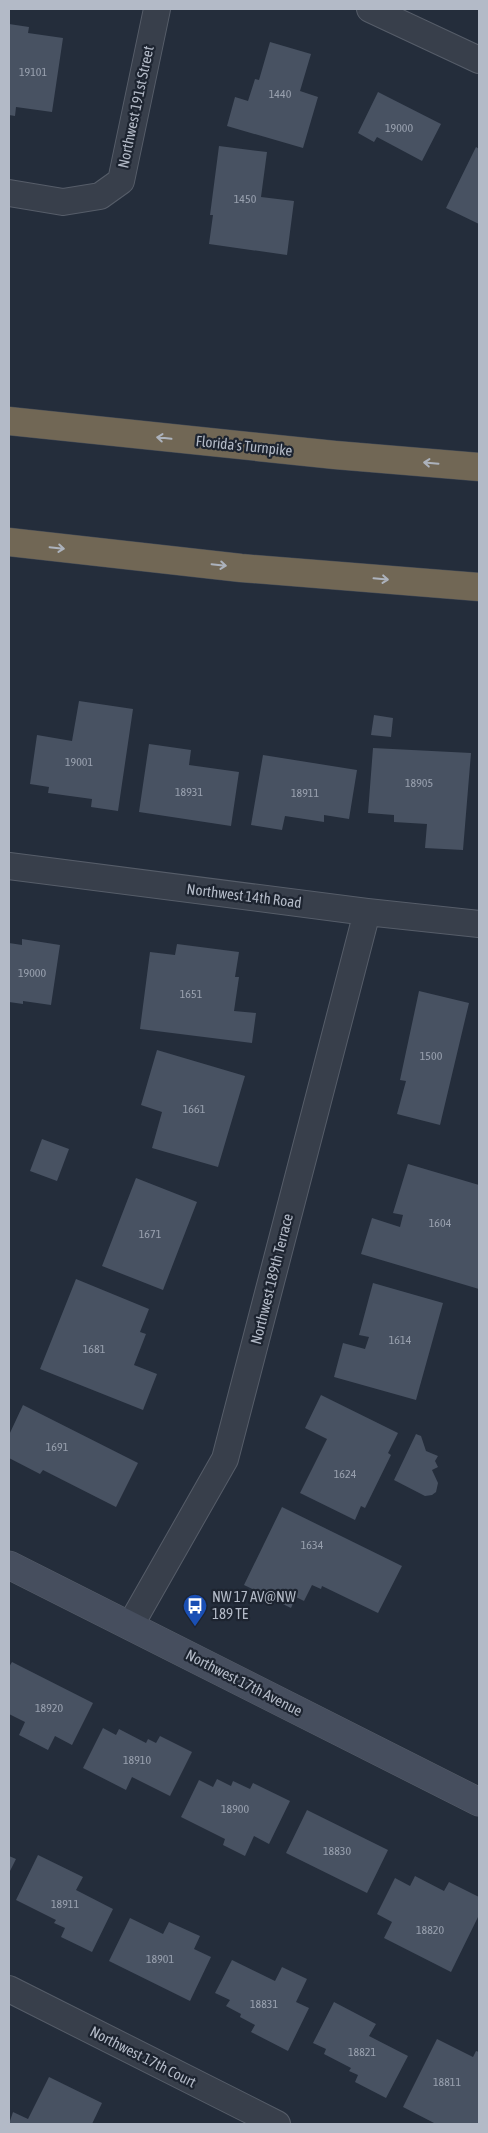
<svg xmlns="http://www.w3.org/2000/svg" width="488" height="2133" font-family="'Asap Condensed',sans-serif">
<rect width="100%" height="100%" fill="#242d3b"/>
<path fill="#485262" d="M 9,24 L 29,27 L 28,33 L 63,38 L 52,112 L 16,107 L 15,116 L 9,115 Z
M 270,42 L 311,54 L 300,91 L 318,97 L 303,148 L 227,126 L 235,97 L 248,101 L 255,79 L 259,80 Z
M 378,92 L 441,124 L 422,161 L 377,137 L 374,142 L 358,133 Z
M 219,146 L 267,152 L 261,197 L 294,201 L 287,255 L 209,244 L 213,215 L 210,215 Z
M 476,147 L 479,149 L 479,224 L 446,208 Z
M 79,701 L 133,709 L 118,811 L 91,807 L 92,799 L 48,793 L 49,787 L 30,784 L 37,735 L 72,741 Z
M 374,715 L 393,718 L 391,737 L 371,735 Z
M 149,744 L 191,750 L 189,765 L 239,772 L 231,826 L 139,812 Z
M 373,748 L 471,753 L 463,850 L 425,848 L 427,824 L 394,822 L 394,815 L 368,813 Z
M 263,755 L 357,770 L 349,819 L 324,815 L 324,822 L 285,816 L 282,830 L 251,825 Z
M 22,939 L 60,945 L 51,1005 L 23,1001 L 23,1004 L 9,1002 L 9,943 L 22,945 Z
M 177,944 L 239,952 L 235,977 L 239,977 L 234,1011 L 256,1013 L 252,1043 L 140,1029 L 150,952 L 175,955 Z
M 419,991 L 469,1003 L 440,1125 L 397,1114 L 406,1081 L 400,1080 Z
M 157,1050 L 245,1076 L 218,1167 L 152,1148 L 162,1112 L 141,1105 Z
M 42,1139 L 69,1149 L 57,1181 L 30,1171 Z
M 408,1164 L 479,1185 L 479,1289 L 361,1254 L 372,1218 L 400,1227 L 403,1215 L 393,1213 Z
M 136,1178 L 197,1202 L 163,1290 L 102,1266 Z
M 76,1279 L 149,1309 L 140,1332 L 146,1334 L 134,1365 L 157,1374 L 143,1410 L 40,1369 Z
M 373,1283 L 443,1303 L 416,1400 L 334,1377 L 343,1343 L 365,1349 L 369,1337 L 359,1335 Z
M 321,1395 L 398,1433 L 388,1453 L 391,1455 L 365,1508 L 361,1506 L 355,1520 L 300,1493 L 327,1439 L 305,1428 Z
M 23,1405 L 138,1463 L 116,1507 L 43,1470 L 40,1474 L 9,1458 L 9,1435 Z
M 416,1434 L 421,1436 L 426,1451 L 438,1456 L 435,1461 L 438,1467 L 432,1470 L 438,1483 L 436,1492 L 432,1495 L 425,1496 L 394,1480 Z
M 282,1507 L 402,1566 L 378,1613 L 322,1586 L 321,1589 L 312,1585 L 304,1601 L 296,1597 L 291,1608 L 244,1585 Z
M 12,1662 L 93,1703 L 72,1745 L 55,1736 L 48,1750 L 19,1735 L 25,1722 L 9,1714 L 9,1667 Z
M 103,1728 L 116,1735 L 119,1729 L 146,1743 L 148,1739 L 156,1743 L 160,1736 L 192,1752 L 170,1796 L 132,1777 L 126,1790 L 83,1768 Z
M 217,1779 L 231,1786 L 233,1781 L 250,1789 L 253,1783 L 290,1801 L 269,1844 L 254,1836 L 245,1856 L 223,1845 L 225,1839 L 181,1817 L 199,1780 L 213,1787 Z
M 307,1810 L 388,1850 L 367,1893 L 286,1853 Z
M 38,1855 L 83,1877 L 76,1890 L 113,1909 L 92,1952 L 61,1937 L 65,1928 L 54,1923 L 56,1920 L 16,1900 Z
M 9,1856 L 16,1859 L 9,1873 Z
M 415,1876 L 444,1891 L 449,1882 L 479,1897 L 479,1915 L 451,1972 L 384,1938 L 392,1922 L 377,1914 L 395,1878 L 410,1886 Z
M 130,1918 L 163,1934 L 169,1922 L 200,1936 L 194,1949 L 211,1957 L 190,2001 L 109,1961 Z
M 232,1960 L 275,1981 L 282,1967 L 307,1979 L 296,2002 L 309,2008 L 288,2051 L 251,2032 L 255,2025 L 240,2017 L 241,2014 L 226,2006 L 230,2000 L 215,1993 Z
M 334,2002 L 376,2024 L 369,2036 L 408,2056 L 386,2098 L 355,2082 L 358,2075 L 349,2071 L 351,2068 L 324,2054 L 326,2049 L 313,2043 Z
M 437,2039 L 473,2057 L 476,2051 L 479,2052 L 479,2124 L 436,2124 L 403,2107 Z
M 49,2077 L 102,2103 L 92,2124 L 9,2124 L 13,2112 L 28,2119 Z"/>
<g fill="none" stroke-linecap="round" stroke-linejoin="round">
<defs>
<path id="street" d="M 370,9 L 479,60
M 9,193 L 63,202 L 100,196 L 121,181 L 157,9
M 9,866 L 367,912 L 479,924
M 130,1626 L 225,1459 L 367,912
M 9,1989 L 277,2124"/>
<path id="secondary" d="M 9,1565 L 479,1802"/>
<path id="highway" d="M 9,421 L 335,455 L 479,467
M 9,542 L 241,568 L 479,587"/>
</defs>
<use href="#street" stroke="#565d69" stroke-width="28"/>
<use href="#secondary" stroke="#565d69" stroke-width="29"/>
<use href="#highway" stroke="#434a56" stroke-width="29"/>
<use href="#street" stroke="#383f4b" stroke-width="26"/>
<use href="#secondary" stroke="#464e5e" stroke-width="28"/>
<use href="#highway" stroke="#716755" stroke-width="28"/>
</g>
<defs><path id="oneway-shaft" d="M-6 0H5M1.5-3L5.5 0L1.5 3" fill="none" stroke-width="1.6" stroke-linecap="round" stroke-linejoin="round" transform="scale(1.25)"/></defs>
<g stroke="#acb2bc">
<use href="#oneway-shaft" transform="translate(164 438) rotate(-174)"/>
<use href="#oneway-shaft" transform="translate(431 463) rotate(-175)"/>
<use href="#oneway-shaft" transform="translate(57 548) rotate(6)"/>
<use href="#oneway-shaft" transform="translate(219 565) rotate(6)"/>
<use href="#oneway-shaft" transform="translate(381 579) rotate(5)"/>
</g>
<defs>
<symbol id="bus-pin" viewBox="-11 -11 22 30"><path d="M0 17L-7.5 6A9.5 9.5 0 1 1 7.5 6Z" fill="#1a4fb4" stroke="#1d2430"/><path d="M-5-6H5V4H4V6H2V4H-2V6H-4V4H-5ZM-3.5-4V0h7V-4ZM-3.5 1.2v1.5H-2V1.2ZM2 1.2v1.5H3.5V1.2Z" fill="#fff"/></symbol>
</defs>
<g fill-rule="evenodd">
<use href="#bus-pin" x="181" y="1592" width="28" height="38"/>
</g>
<g text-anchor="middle" stroke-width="4.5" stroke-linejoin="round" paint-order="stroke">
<g font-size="12" fill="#98a0ae">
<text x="33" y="76">19101</text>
<text x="280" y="98">1440</text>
<text x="399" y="132">19000</text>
<text x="245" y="203">1450</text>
<text x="79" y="766">19001</text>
<text x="419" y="787">18905</text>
<text x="189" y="796">18931</text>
<text x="305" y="797">18911</text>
<text x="32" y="977">19000</text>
<text x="191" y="998">1651</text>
<text x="431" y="1060">1500</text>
<text x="194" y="1113">1661</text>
<text x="440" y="1227">1604</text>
<text x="150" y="1238">1671</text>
<text x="400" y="1344">1614</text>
<text x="94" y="1353">1681</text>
<text x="57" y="1451">1691</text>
<text x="345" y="1478">1624</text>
<text x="312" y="1549">1634</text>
<text x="49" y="1712">18920</text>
<text x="137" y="1764">18910</text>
<text x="235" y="1813">18900</text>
<text x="337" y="1855">18830</text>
<text x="65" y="1908">18911</text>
<text x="430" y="1934">18820</text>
<text x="160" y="1963">18901</text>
<text x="264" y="2008">18831</text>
<text x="362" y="2056">18821</text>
<text x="447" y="2086">18811</text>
</g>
<g font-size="15" fill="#b3bac7" stroke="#1d2430">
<text transform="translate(136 107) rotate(-78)" y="5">Northwest 191st Street</text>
<text transform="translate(244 446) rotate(6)" y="5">Florida's Turnpike</text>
<text transform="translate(244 896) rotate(7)" y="5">Northwest 14th Road</text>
<text transform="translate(272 1279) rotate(-76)" y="5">Northwest 189th Terrace</text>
<text transform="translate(244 1683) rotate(27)" y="5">Northwest 17th Avenue</text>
<text transform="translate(143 2057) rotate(27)" y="5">Northwest 17th Court</text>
</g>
<g font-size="15" fill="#b3bac7" stroke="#1d2430" text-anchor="start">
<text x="212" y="1602">NW 17 AV@NW<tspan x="212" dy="17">189 TE</tspan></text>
</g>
</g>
<rect width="488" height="2133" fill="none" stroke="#b3bac7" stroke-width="20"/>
</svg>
